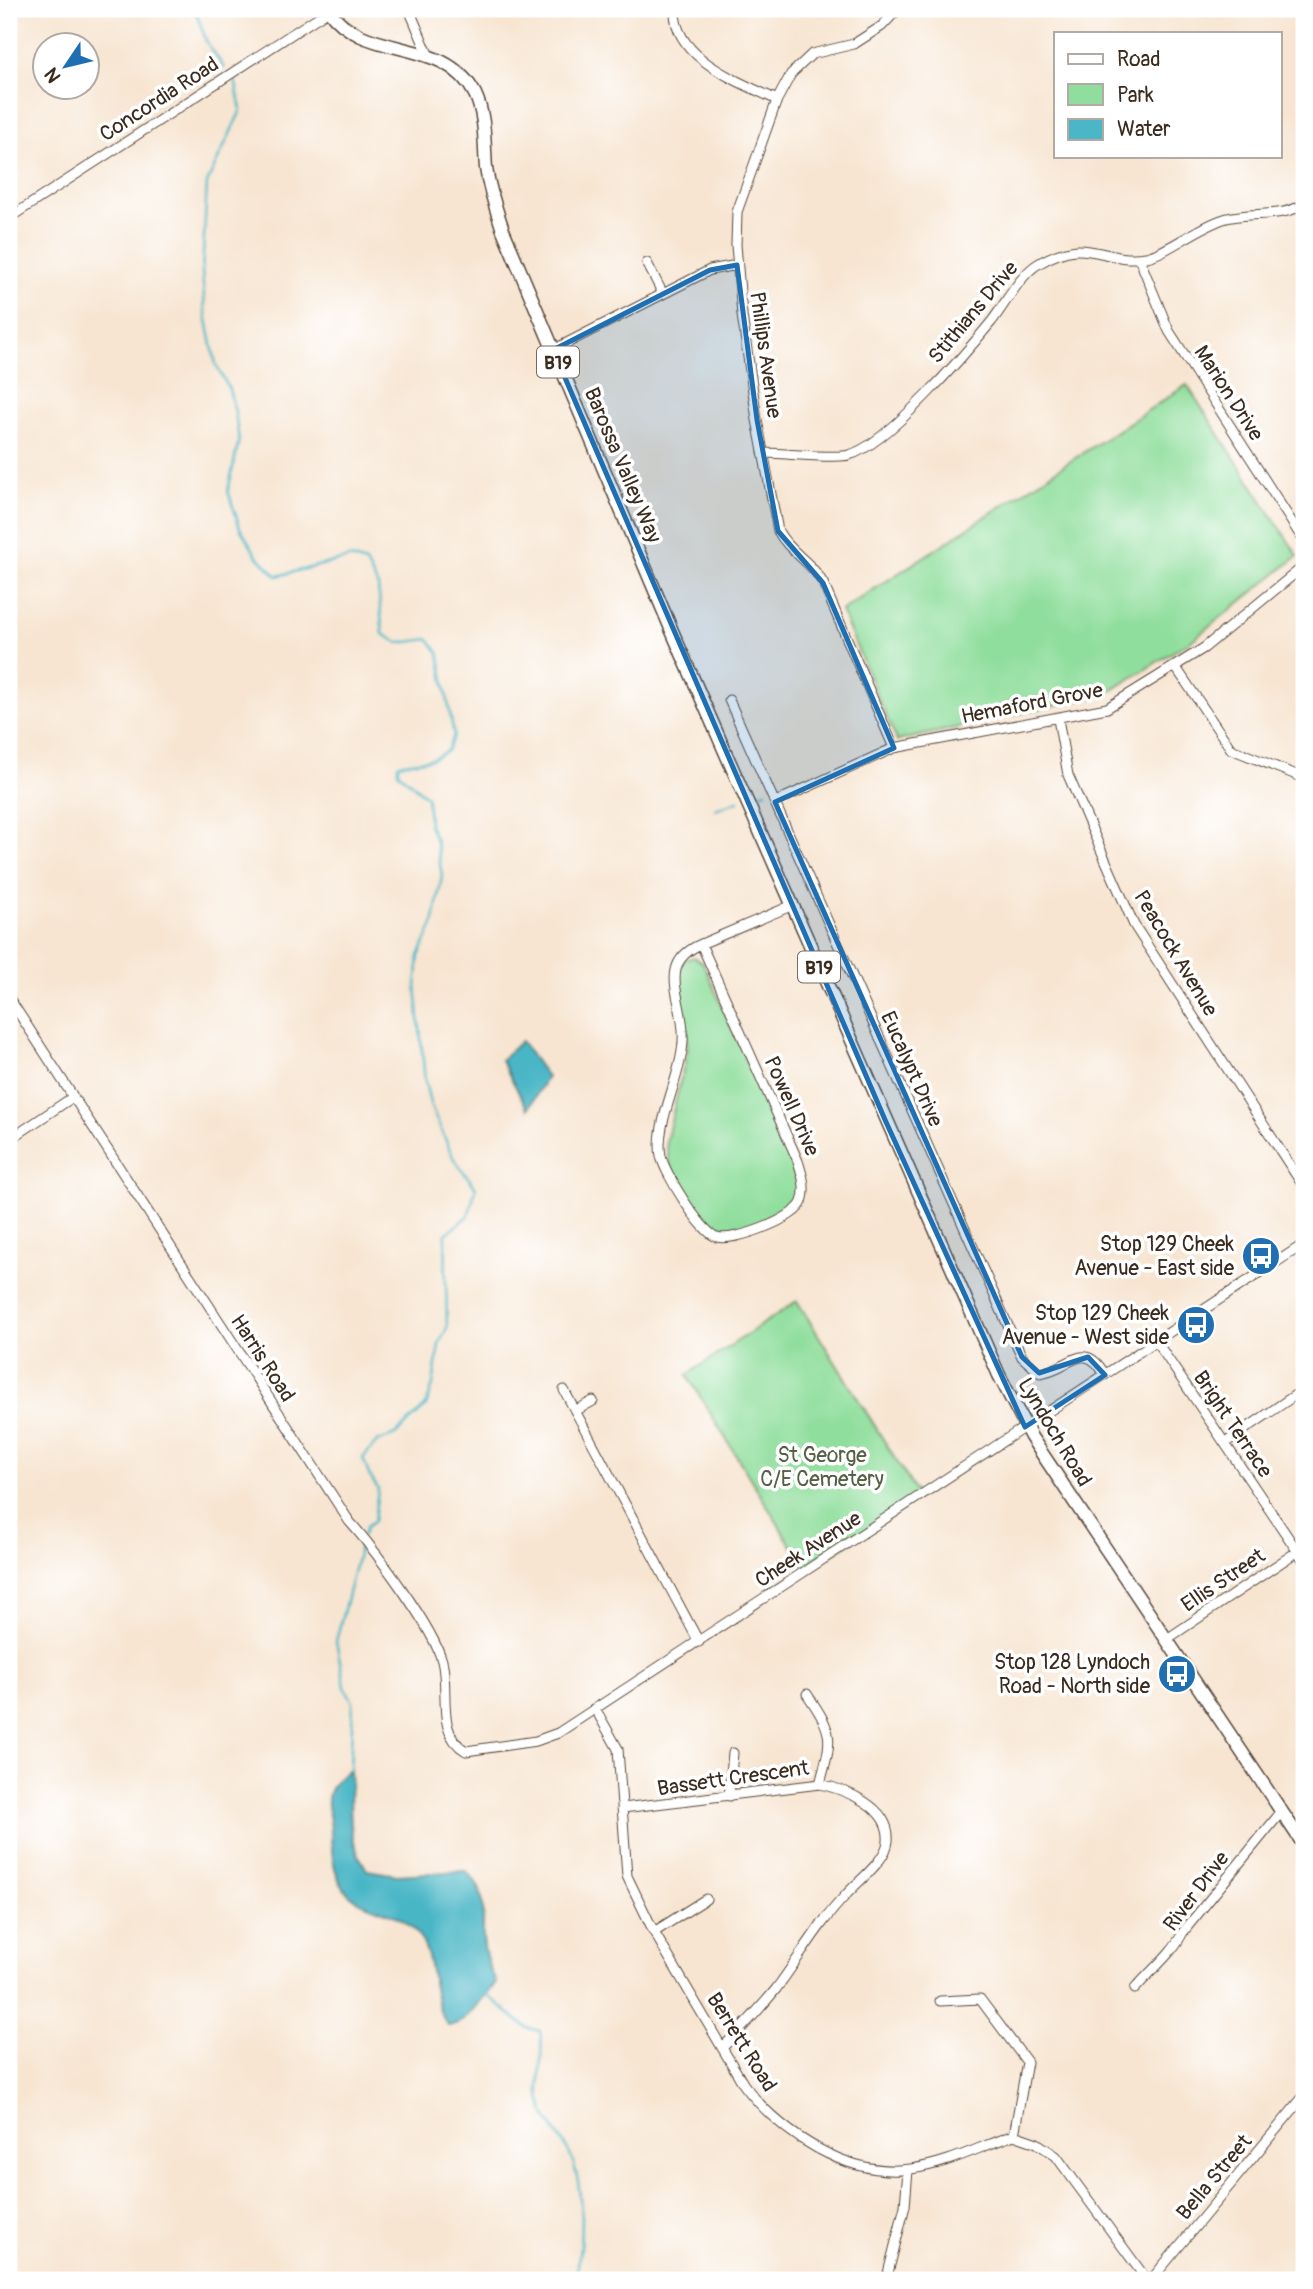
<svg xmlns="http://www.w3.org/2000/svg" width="1313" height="2289" font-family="Pangolin,sans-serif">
<rect width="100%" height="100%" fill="#fff"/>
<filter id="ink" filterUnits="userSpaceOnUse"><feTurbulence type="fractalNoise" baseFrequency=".0143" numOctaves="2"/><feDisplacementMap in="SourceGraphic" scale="14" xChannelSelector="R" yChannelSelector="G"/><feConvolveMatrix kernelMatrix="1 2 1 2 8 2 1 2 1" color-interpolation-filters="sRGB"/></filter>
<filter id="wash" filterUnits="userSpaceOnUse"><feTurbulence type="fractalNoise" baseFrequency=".00686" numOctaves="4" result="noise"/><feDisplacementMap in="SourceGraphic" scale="28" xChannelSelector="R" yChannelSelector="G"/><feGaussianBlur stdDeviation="1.57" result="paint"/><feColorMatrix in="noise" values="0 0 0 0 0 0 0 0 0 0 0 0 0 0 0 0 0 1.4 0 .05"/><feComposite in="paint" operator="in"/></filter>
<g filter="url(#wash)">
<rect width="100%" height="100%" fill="#f7e5d1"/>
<path fill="#90de9d" stroke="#66845e" stroke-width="2" d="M 1187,385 L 1298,556 L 1195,638 L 1106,694 L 897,741 L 841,611 Z
M 694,957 L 703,963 L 800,1183 L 799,1195 L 790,1209 L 736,1233 L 714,1231 L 705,1224 L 670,1166 L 666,1142 L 688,1049 L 679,971 L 686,959 Z
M 797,1301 L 919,1497 L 807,1571 L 687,1375 Z"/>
<path fill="#4ab6c6" stroke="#427072" stroke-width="2" d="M 521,1041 L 547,1077 L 528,1109 L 501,1060 Z
M 350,1769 C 352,1809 344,1835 367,1870 L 397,1875 L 466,1871 C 489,1892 482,1911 483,1939 C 484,1954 490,1970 496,1983 L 463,2021 L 449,2026 C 428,2001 437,1963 419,1936 C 403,1911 378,1913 355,1899 C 334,1886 331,1852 331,1831 C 331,1818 325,1806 329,1793 C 333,1782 341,1776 350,1769 Z"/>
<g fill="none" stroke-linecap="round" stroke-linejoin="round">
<path stroke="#4ab6c6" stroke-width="2.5" d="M 195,9 L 206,41 L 224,68
M 235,79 L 241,110 L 207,183 L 202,272 L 205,310 L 216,365 L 229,389 L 235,412 L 239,440 L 228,491 L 240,528 L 257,556 L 277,576 L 350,558 L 366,563 L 378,586 L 383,634 L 399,643 L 429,639 L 439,653 L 454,735 L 447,751 L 431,759 L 398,764 L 398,772 L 427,797 L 429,825 L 436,841 L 442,876 L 433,925 L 419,956 L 416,986 L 425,1082 L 431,1107 L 454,1159 L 476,1188 L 468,1216 L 445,1235 L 447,1328 L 439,1344 L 433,1385 L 426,1406 L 395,1435 L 377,1442 L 363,1458 L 369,1475 L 378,1489 L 374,1521 L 366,1527 L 363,1535
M 753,795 L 766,791
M 715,809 L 738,801
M 350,1770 L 353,1702 L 345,1687 L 336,1641 L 361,1542
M 485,1993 L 527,2028 L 540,2031 C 545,2054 536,2078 541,2101 C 547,2124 563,2138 572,2159 C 584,2190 582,2240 577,2272 L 584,2280"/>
</g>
</g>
<g filter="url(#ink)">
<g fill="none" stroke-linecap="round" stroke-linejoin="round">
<defs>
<path id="minor" d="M 409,9 L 428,54
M 675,9 C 673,59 741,82 777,100
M 9,218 L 329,10
M 1139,258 L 1169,331 L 1304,541
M 647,263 L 663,294
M 553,350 L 710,270 L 737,265
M 764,453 C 782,453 837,459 849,455 C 887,445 966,353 992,321 C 1005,304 1021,274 1038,264 C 1089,233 1100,264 1146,257 C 1166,254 1200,225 1227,218 C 1254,211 1280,219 1304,204
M 1175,666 L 1231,749 L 1304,778
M 729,700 L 1022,1357 L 1040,1373 C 1069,1370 1084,1337 1105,1375
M 1058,719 L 1068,775 L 1134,925 L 1304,1187
M 894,748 L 823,583 C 812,562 789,552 778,531 L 757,420 L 742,315 L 736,245 L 737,212 L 777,100 L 791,74 L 812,54 L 854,44 L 882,26 L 898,9
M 775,802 L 894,748 L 1107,708 L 1204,648 L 1304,566
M 701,944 L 798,1161 C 802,1174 807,1188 802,1202 C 795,1219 734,1242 717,1237 C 701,1233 664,1172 661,1156 C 654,1121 686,1070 683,1031 C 681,994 658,963 701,944 L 793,905
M 9,998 L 349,1521 C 374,1549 433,1627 442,1661 C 450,1692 435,1733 466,1751 L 536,1741 L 558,1733 L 1304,1244
M 9,1140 L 73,1097
M 1156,1341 L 1304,1561
M 564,1390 L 699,1642
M 575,1411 L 593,1401
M 1225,1443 L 1304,1389
M 1167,1639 L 1298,1551
M 807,1694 C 835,1735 832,1738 820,1784
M 596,1710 L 618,1749 L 627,1876 L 654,1932 L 744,2085 C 780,2133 848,2178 911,2169 C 948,2164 979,2147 1014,2135 L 1037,2143 L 1056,2156 L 1147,2280
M 729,1796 L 733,1753
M 623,1808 L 820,1784 C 846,1790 891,1807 888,1841 C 886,1861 859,1880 846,1895 C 818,1924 800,1957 776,1989 C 759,2010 741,2029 722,2048
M 654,1932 L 706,1899
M 1135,1989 C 1151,1970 1173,1953 1183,1932 L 1282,1811
M 940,2001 L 980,1999 L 1027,2062 L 1014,2135
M 888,2273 L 905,2206 L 908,2170
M 1151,2280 L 1304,2096"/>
<path id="major" d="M 328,9 C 364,62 444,34 475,94 C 486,117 484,143 486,168 C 489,189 496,209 503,230 L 672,631 L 999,1375 L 1031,1437 L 1304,1845"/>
</defs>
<use href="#minor" stroke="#574639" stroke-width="11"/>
<use href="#major" stroke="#574639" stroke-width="15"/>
<use href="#minor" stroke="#fff" stroke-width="9"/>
<use href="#major" stroke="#fff" stroke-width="12"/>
</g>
</g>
<path fill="#1f6fb2" fill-opacity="0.2" stroke="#1f6fb2" stroke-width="5" stroke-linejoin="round" d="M 737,265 L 757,420 L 778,531 L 823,583 L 894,748 L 775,802 L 1022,1357 L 1039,1373 L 1088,1357 L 1105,1375 L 1025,1427 L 886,1122 L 553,350 L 710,270 Z"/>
<defs>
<symbol id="bus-disc" viewBox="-11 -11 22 22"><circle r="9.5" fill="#1f6fb2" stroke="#fff"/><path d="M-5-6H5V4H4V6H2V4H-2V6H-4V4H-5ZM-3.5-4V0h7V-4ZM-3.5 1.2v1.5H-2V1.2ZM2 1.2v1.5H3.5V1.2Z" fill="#fff"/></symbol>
</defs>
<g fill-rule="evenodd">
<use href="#bus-disc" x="1239" y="1234" width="44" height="44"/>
<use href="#bus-disc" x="1174" y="1303" width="44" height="44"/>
<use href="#bus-disc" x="1155" y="1652" width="44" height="44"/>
</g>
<g text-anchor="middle" stroke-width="7" stroke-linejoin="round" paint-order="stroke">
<g fill="#fff" stroke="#766a62" stroke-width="2">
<rect x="537" y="346.5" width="42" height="31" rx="5"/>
<rect x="798" y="951.5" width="42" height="31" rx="5"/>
</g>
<g font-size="19" font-weight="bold" fill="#3b2a1e">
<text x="558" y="369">B19</text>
<text x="819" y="974">B19</text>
</g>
<g font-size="21" fill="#3b2a1e" stroke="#fff">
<text transform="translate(159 99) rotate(-33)" y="7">Concordia Road</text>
<text transform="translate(973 312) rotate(-50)" y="7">Stithians Drive</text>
<text transform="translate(766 355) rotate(82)" y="7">Phillips Avenue</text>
<text transform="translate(1229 393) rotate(57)" y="7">Marion Drive</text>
<text transform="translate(623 465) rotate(67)" y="7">Barossa Valley Way</text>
<text transform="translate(1032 703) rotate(-11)" y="7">Hemaford Grove</text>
<text transform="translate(1176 953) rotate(59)" y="7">Peacock Avenue</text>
<text transform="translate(912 1069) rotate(66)" y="7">Eucalypt Drive</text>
<text transform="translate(792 1106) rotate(66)" y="7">Powell Drive</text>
<text transform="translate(263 1358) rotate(57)" y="7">Harris Road</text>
<text transform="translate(1233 1424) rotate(56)" y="7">Bright Terrace</text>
<text transform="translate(1055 1432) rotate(59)" y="7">Lyndoch Road</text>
<text transform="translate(808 1549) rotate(-33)" y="7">Cheek Avenue</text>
<text transform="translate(1223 1580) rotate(-34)" y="7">Ellis Street</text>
<text transform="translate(733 1778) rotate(-8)" y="7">Bassett Crescent</text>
<text transform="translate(1196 1891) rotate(-53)" y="7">River Drive</text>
<text transform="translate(742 2042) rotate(58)" y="7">Berrett Road</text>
<text transform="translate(1214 2177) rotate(-50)" y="7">Bella Street</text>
</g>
<g font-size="21" fill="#3b2a1e" stroke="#fff" text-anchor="end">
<text x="1234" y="1251">Stop 129 Cheek<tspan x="1234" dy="24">Avenue - East side</tspan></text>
<text x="1169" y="1320">Stop 129 Cheek<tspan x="1169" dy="24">Avenue - West side</tspan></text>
<text x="1150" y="1669">Stop 128 Lyndoch<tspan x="1150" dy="24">Road - North side</tspan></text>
</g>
<g font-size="21" fill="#546044" stroke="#fff">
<text x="822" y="1462">St George<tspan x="822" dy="24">C/E Cemetery</tspan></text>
</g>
</g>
<rect width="1313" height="2289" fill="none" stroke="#fff" stroke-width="35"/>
<rect x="1054" y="32" width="228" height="126" fill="#ffffff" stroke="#b1aaa5" stroke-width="2"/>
<rect x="1068" y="54" width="35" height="10" fill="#ffffff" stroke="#b1aaa5" stroke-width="2"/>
<text x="1117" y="66" font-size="21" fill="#3b2a1e">Road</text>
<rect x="1068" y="84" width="35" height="21" fill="#90de9d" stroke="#b1aaa5" stroke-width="2"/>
<text x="1117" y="102" font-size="21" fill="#3b2a1e">Park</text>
<rect x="1068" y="119" width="35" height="21" fill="#4ab6c6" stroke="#b1aaa5" stroke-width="2"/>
<text x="1117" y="136" font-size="21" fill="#3b2a1e">Water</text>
<g transform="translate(66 66) rotate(235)"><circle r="33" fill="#ffffff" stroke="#b1aaa5" stroke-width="2"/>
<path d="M0-5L12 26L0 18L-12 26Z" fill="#1f6fb2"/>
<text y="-10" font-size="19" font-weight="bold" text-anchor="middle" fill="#3b2a1e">N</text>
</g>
</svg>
